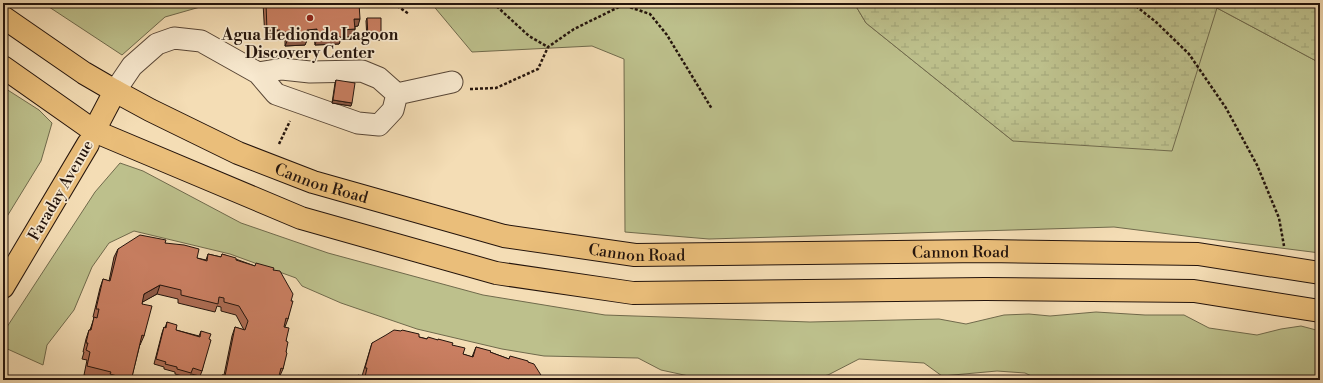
<svg xmlns="http://www.w3.org/2000/svg" width="1323" height="383" font-family="'Libre Bodoni',serif">
<defs>
<pattern id="wetland-marsh" width="20" height="14" patternUnits="userSpaceOnUse"><rect width="20" height="14" fill="#bdc08c"/><path d="M1 5h8M5 5V1M11 12h8M15 12V8" fill="none" stroke="#a2a478"/></pattern>
</defs>
<rect width="100%" height="100%" fill="#f4ddb5"/>
<filter id="stains"><feTurbulence type="fractalNoise" baseFrequency=".005" numOctaves="4"/><feColorMatrix values="0 0 0 0 .2 0 0 0 0 .09 0 0 0 0 .02 0 0 0 .5 -.17"/></filter>
<radialGradient id="worn" r=".72"><stop offset=".6" stop-color="#630" stop-opacity="0"/><stop offset="1" stop-color="#630" stop-opacity=".3"/></radialGradient>
<path fill="#bdc08c" stroke="#706a4c" d="M 43,3 L 214,3 L 165,17 L 122,55 Z
M 431,3 L 854,3 L 866,23 L 1013,141 L 1217,8 L 1320,63 L 1320,253 L 1114,227 L 709,239 L 625,232 L 624,59 L 592,46 L 472,52 Z
M 3,87 L 39,110 L 52,123 L 41,161 L 3,223 Z
M 120,163 L 143,171 L 241,223 L 328,253 L 483,295 L 605,315 L 810,322 L 939,319 L 966,324 L 1004,315 L 1029,314 L 1050,316 L 1096,312 L 1145,315 L 1184,315 L 1209,328 L 1257,335 L 1281,329 L 1301,326 L 1320,331 L 1320,380 L 1040,380 L 1025,373 L 997,371 L 942,376 L 924,363 L 859,359 L 828,375 L 806,380 L 707,380 L 661,370 L 638,358 L 544,356 L 502,349 L 417,329 L 341,303 L 302,286 L 296,278 L 230,254 L 134,231 L 109,243 L 92,267 L 74,310 L 47,345 L 43,365 L 3,347 L 3,333 L 95,192 Z"/>
<path fill="url(#wetland-marsh)" stroke="#706a4c" d="M 854,3 L 1320,3 L 1320,63 L 1217,8 L 1172,151 L 1013,141 L 866,23 Z"/>
<g fill="none" stroke-linecap="round" stroke-linejoin="round">
<defs>
<path id="minor" d="M 258,73 L 282,69 L 310,72 L 362,71 L 379,78 L 397,94
M 115,91 L 132,66 L 157,44 L 174,38 L 201,41 L 258,73 L 276,94 L 358,123 L 379,125 L 393,110 L 397,94 L 452,82"/>
<g id="major">
<path id="s1" d="M 3,17 L 84,73 L 115,91 L 150,110 L 238,153 L 313,182 L 504,236 L 635,255 L 985,251 L 1198,254 L 1320,273"/>
<path d="M 3,67 L 94,131 L 301,218 L 496,273 L 633,293 L 985,289 L 1194,291 L 1320,311"/>
<path d="M 94,131 L 115,91"/>
<path d="M 3,287 L 88,144"/>
</g>
</defs>
<use href="#minor" stroke="#584636" stroke-width="23"/>
<use href="#major" stroke="#24140c" stroke-width="24"/>
<path stroke="#24140c" stroke-width="2.5" stroke-dasharray="3 2" stroke-linecap="butt" d="M 393,3 L 409,14
M 493,3 L 529,36 L 548,47
M 1132,3 L 1156,22 L 1189,54 L 1226,108 L 1257,165 L 1279,218 L 1284,246
M 470,89 L 496,88 L 538,69 L 548,47 L 574,29 L 623,5 L 650,14 L 667,35 L 712,109
M 279,144 L 290,121"/>
<use href="#minor" stroke="#f8e9cf" stroke-width="21"/>
<use href="#major" stroke="#eabe7a" stroke-width="22"/>
</g>
<path fill="#ae6d54" stroke="#24140c" d="M 263,3 L 359,3 L 358,26 L 355,26 L 355,29 L 352,37 L 342,37 L 339,44 L 315,45 L 314,36 L 308,37 L 305,45 L 285,46 L 285,39 L 277,40 L 277,38 L 265,38 Z
M 367,18 L 381,37 L 380,40 L 367,40 L 366,21 Z
M 336,80 L 351,106 L 332,103 L 335,83 Z
M 165,243 L 197,258 L 206,260 L 208,254 L 221,257 L 222,254 L 255,266 L 273,270 L 291,301 L 288,319 L 285,327 L 286,341 L 286,352 L 283,369 L 278,380 L 221,380 L 222,375 L 224,375 L 232,336 L 235,327 L 244,330 L 236,315 L 221,311 L 221,307 L 217,306 L 215,312 L 178,303 L 178,299 L 157,294 L 142,302 L 144,336 L 140,345 L 140,344 L 131,380 L 105,380 L 84,375 L 87,360 L 82,359 L 84,352 L 83,352 L 86,339 L 89,330 L 90,330 L 94,318 L 93,317 L 100,288 L 103,279 L 109,281 L 114,257 L 118,249 Z
M 167,322 L 176,330 L 199,336 L 201,331 L 209,339 L 202,371 L 200,376 L 191,374 L 190,378 L 175,374 L 175,372 L 164,369 L 164,367 L 154,364 L 162,333 L 164,327 L 165,328 Z
M 419,337 L 452,345 L 463,354 L 472,357 L 476,347 L 509,359 L 528,362 L 544,380 L 356,380 L 362,376 L 372,343 Z"/>
<path fill="#8d5945" stroke="#24140c" d="M 354,19 L 360,19 L 358,26 L 352,27 Z
M 317,29 L 314,36 L 305,37 L 307,30 Z
M 355,29 L 352,37 L 342,37 L 339,44 L 315,45 L 317,38 L 342,30 Z
M 280,30 L 277,38 L 265,38 L 267,31 Z
M 287,32 L 285,39 L 277,40 L 280,33 Z
M 368,37 L 381,37 L 380,40 L 367,40 Z
M 308,38 L 305,45 L 285,46 L 288,39 Z
M 333,100 L 352,103 L 351,106 L 332,103 Z
M 160,285 L 157,294 L 141,303 L 144,294 Z"/>
<path fill="#ca7f62" stroke="#24140c" d="M 266,3 L 359,3 L 360,19 L 354,19 L 355,29 L 342,30 L 342,37 L 317,38 L 317,29 L 307,30 L 308,38 L 288,39 L 287,32 L 280,33 L 280,30 L 267,31 Z
M 367,18 L 381,18 L 381,37 L 368,37 Z
M 336,80 L 355,83 L 352,103 L 333,100 Z
M 140,235 L 166,240 L 165,243 L 184,245 L 199,249 L 197,258 L 207,261 L 208,254 L 221,257 L 222,254 L 236,258 L 236,260 L 255,266 L 256,263 L 274,268 L 273,270 L 280,271 L 293,294 L 291,301 L 293,301 L 288,319 L 286,318 L 284,327 L 289,328 L 286,341 L 288,342 L 286,352 L 287,353 L 283,369 L 281,368 L 278,380 L 221,380 L 222,375 L 225,376 L 235,327 L 245,330 L 248,321 L 239,306 L 224,302 L 224,298 L 219,297 L 218,304 L 181,295 L 181,290 L 160,285 L 144,294 L 142,304 L 152,306 L 144,336 L 142,335 L 132,377 L 128,376 L 128,379 L 110,374 L 111,372 L 87,366 L 90,352 L 86,350 L 88,343 L 86,343 L 89,330 L 91,330 L 94,317 L 97,318 L 99,309 L 96,309 L 103,279 L 110,281 L 118,249 Z
M 167,322 L 177,325 L 176,330 L 200,337 L 201,331 L 211,334 L 209,339 L 211,340 L 202,371 L 193,368 L 191,373 L 177,369 L 177,367 L 165,364 L 166,362 L 156,359 L 164,327 L 166,328 Z
M 394,330 L 401,331 L 402,330 L 419,334 L 419,337 L 427,339 L 428,337 L 438,340 L 438,339 L 453,343 L 452,345 L 465,348 L 463,354 L 473,357 L 476,347 L 491,351 L 490,352 L 509,359 L 510,356 L 528,361 L 528,362 L 534,364 L 544,380 L 434,380 L 430,379 L 430,380 L 416,380 L 413,379 L 412,380 L 356,380 L 358,375 L 365,377 L 367,368 L 365,368 L 372,343 L 386,335 Z
M 1000,376 L 1000,380 L 970,380 L 970,377 Z
M 701,379 L 709,380 L 701,380 Z
M 1008,379 L 1026,379 L 1027,380 L 1008,380 Z"/>
<circle fill="#8f2418" stroke="#f8e9cf" stroke-width="1.5" cx="310" cy="18" r="4"/>
<g text-anchor="middle" stroke-width="3.5" stroke-linejoin="round" paint-order="stroke">
<g font-size="16" font-weight="bold" fill="#24140c" stroke="#f8e9cf">
<text x="310" y="40">Agua Hedionda Lagoon<tspan x="310" dy="18">Discovery Center</tspan></text>
</g>
<g font-size="16" fill="#24140c" stroke="#f8e9cf">
<text dy="6" stroke="none"><textPath href="#s1" startOffset="361">Cannon Road</textPath></text>
<text transform="translate(60 190) rotate(-60)" y="6">Faraday Avenue</text>
<text dy="6" stroke="none"><textPath href="#s1" startOffset="685">Cannon Road</textPath></text>
<text dy="6" stroke="none"><textPath href="#s1" startOffset="1009">Cannon Road</textPath></text>
</g>
</g>
<rect width="1323" height="383" fill="none" stroke="#f4ddb5" stroke-width="16"/>
<rect x="4" y="4" width="1315" height="375" fill="none" stroke="#24140c" stroke-width="2"/>
<rect x="8" y="8" width="1307" height="367" fill="none" stroke="#24140c"/>
<rect width="100%" height="100%" filter="url(#stains)"/>
<rect width="100%" height="100%" fill="url(#worn)"/>
</svg>
